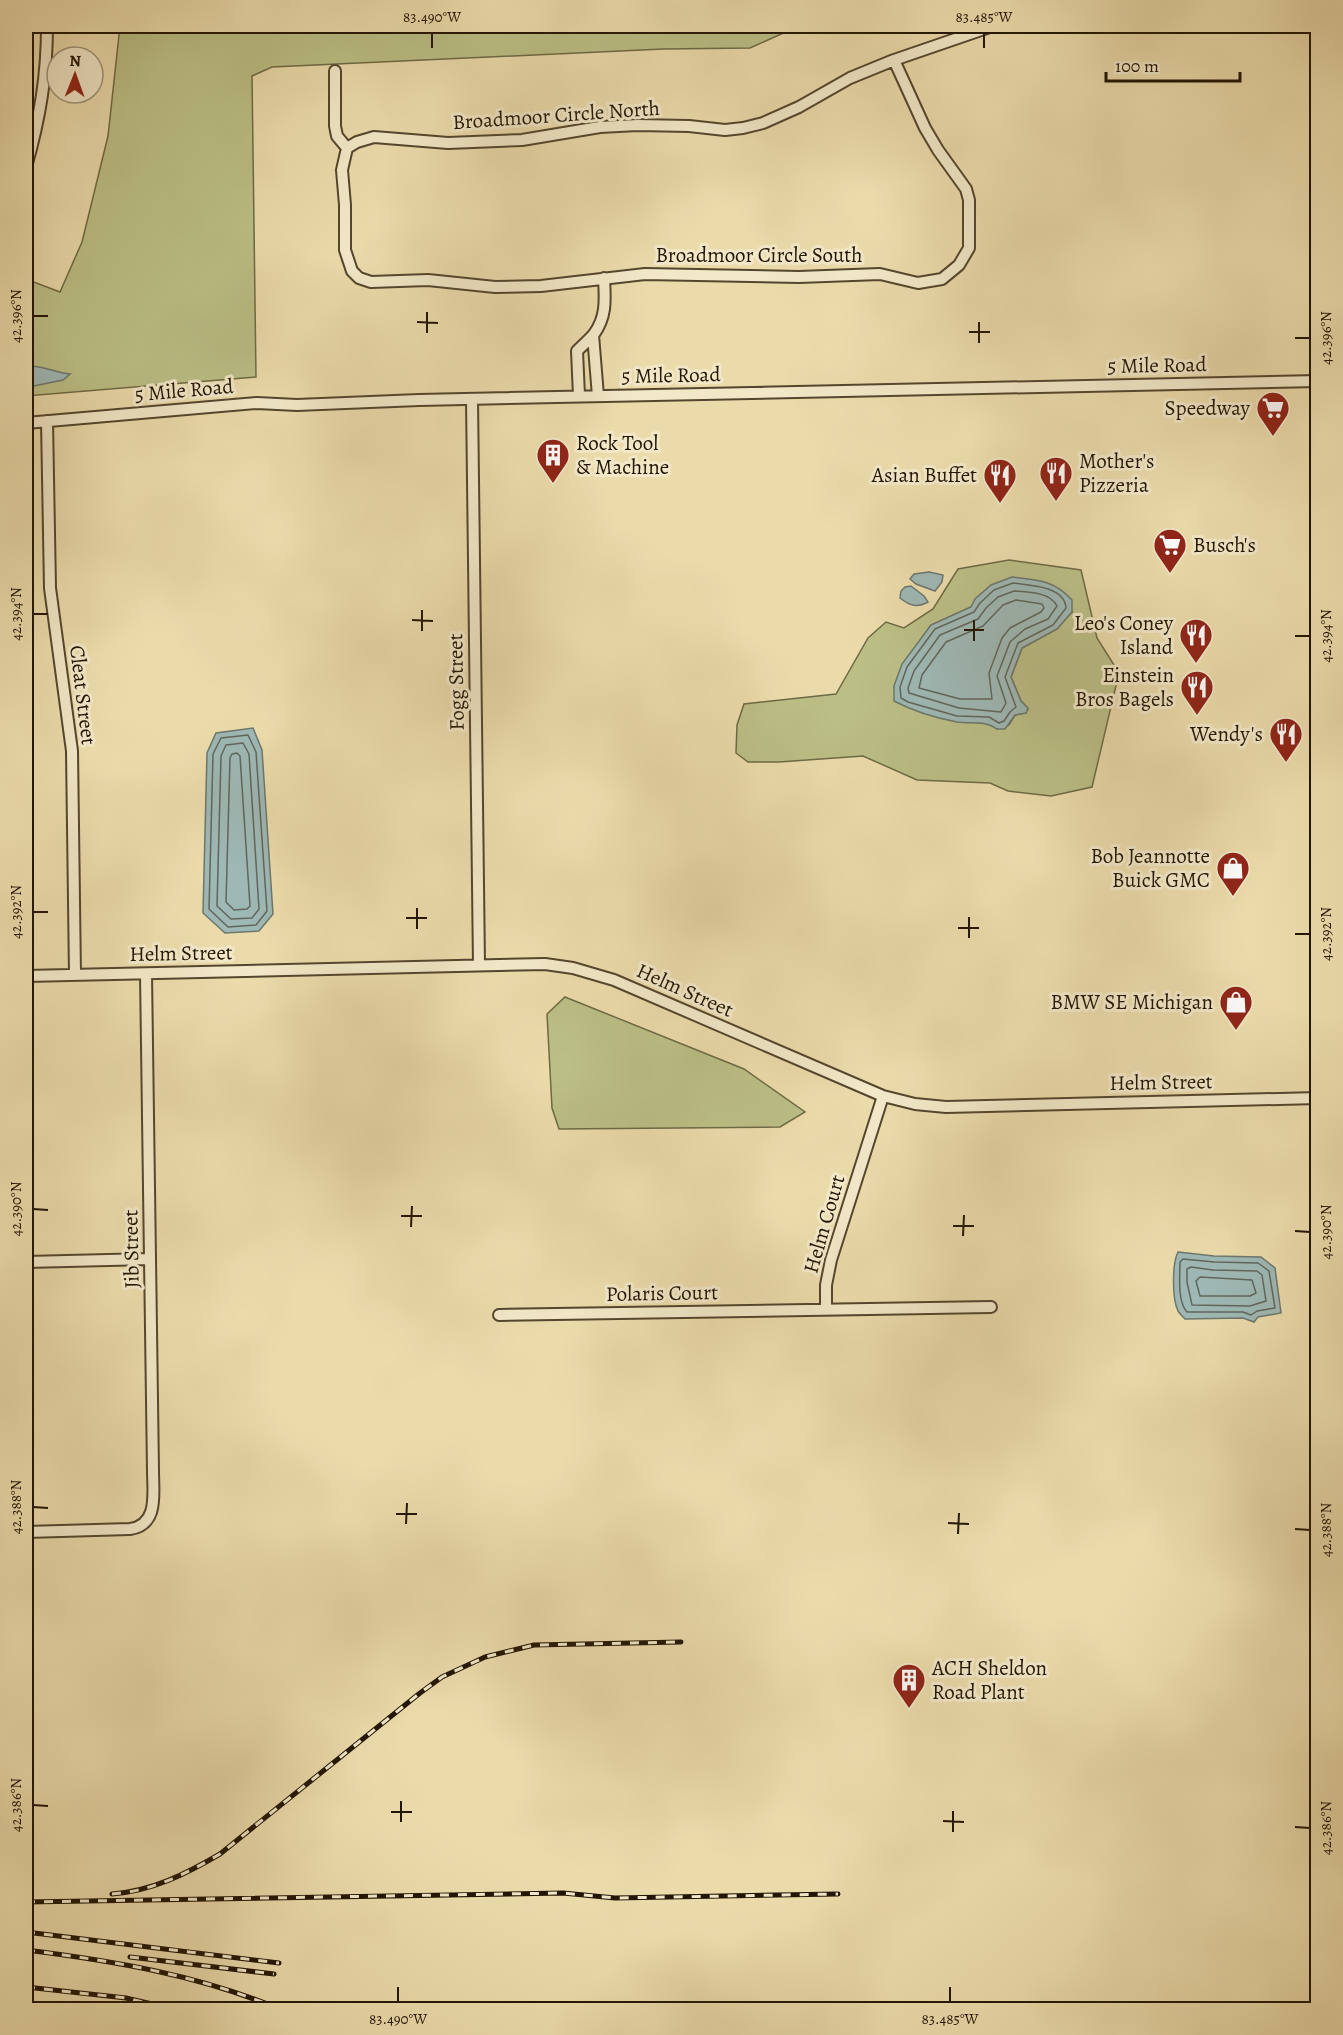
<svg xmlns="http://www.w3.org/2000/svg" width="1343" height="2035" font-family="Alegreya,serif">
<rect width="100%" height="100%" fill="#ebdbab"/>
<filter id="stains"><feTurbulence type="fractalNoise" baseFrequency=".00333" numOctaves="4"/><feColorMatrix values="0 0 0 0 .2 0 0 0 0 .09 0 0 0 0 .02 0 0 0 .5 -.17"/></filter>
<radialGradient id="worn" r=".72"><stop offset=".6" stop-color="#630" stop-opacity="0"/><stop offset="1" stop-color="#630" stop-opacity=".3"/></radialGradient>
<path fill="#bbbf86" stroke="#6e6a45" stroke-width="1.5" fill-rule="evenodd" d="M 120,26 L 799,26 L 750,48 L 663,49 L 272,67 L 252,76 L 256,377 L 26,396 L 26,279 L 60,292 L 82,242 L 108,136 Z
M 1009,560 L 1081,570 L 1097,638 L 1119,673 L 1092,787 L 1051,796 L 1008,791 L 990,783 L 917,780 L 863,756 L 779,762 L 748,762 L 736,753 L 737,725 L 744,704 L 836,694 L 868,638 L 886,622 L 904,628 L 933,609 L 958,569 ZM 971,607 L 1072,612 L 1057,629 L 1022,648 L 1011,677 L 1021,701 L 1028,709 L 1021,714 L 1015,715 L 1009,725 L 997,729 L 988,723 L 978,723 L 921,639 L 931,625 Z
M 565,997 L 744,1069 L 805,1112 L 780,1127 L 559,1129 L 552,1108 L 547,1014 Z
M 943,2006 L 943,2010 L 715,2009 Z"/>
<path fill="#9eb8b5" stroke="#6c776e" stroke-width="1.5" d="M 30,366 C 44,366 56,373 70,374 L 63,380 L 29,387 L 26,386 L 26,367 Z
M 929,572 L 943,575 L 942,582 L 935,591 L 916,584 L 910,579 L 914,574 Z
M 1012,577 C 1038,580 1054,580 1072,600 L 1072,612 L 1057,629 L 1022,648 L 1011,677 L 1021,701 L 1028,708 L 1026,713 L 1015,715 L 1005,729 L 997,729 C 984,720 972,724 957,722 C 936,718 913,711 894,701 L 894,686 L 902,664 L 931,625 L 971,607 L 975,599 L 991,585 Z
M 911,586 L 924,596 L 928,602 C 917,608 910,606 900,598 L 901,591 L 905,587 Z
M 253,728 L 262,750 L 273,914 L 259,931 L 225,933 L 203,913 L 207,753 L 216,733 Z
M 1178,1252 L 1214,1256 L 1261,1257 L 1275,1268 L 1281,1313 L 1258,1317 L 1254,1322 L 1243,1318 L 1185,1319 C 1182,1316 1180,1314 1178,1311 C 1172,1298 1172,1264 1178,1252 Z"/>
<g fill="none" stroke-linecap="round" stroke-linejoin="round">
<path stroke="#60665c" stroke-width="1.5" d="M 1013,583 C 1029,585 1065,586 1066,608 L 1053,625 L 1018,643 L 1005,677 L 1016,707 L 1010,712 L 1004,721 L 999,723 L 989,717 L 957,716 L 908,702 L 901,698 L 900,687 L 907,667 L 935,629 L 974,612 L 980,603 L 994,590 Z
M 1014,591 C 1029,592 1050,592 1057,606 L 1048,619 L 1025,629 L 1010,642 L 997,676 L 1006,703 L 1001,712 L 959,708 L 909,693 L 908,688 L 914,671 L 940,635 L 978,619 L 986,608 L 998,597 Z
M 1016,600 L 1042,604 L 1044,608 L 1041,612 L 1010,628 L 1002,638 L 989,673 L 992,699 L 960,699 L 919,688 L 922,675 L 946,642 L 983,626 L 1003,605 Z
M 248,735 L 256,752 L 267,911 L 256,925 L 228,927 L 209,909 L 213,754 L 221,738 Z
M 243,743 L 249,754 L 259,909 L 252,918 L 231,919 L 217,906 L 221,756 L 226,745 Z
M 237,753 L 240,756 L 250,906 L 247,909 L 234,910 L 226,902 L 230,758 L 232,754 Z
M 1183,1259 L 1214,1262 L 1258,1263 L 1269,1271 L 1275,1308 L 1257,1311 L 1251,1315 L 1243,1312 L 1187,1312 C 1177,1301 1180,1276 1180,1262 Z
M 1191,1267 L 1213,1270 L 1257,1271 L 1262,1275 L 1266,1301 L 1250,1306 L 1192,1305 L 1187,1282 L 1187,1269 Z
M 1200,1277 L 1252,1280 L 1256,1293 L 1250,1296 L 1200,1296 L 1196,1281 Z"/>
<defs>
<path id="minor" d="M 894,60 L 925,128 L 938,150 L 966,189 L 969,200 L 969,248 L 959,265 L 942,279 L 918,283 L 880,274 L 799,277 L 645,274 L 541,286 L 495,287 L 428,280 L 371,282 L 359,278 L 352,271 L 345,250 L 345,205 L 342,170 L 347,148 L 357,142 L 374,137 L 448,143 L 522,140 L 600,127 L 638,125 L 689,126 L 725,130 L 743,128 L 763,123 L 799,107 L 850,78 L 894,60 L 993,26
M 335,71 L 335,126 L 337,136 L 347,148
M 26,167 C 40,118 47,76 47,26
M 593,335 L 598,396
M 579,396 L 577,351 C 583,345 589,340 594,334 C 607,316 605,299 604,278
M 472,399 L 479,965
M 47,421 L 50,588 L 72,751 L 75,975
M 26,423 L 257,403 L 297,405 L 419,400 L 1318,381
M 26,976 L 545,964 L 573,968 L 614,980 L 883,1096 L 915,1104 L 946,1107 L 1318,1098
M 26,1262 L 150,1259
M 826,1309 L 826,1285 L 831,1260 L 883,1096
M 499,1315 L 991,1307
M 26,1532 L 130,1529 C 159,1525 153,1493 153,1471 L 146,974"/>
</defs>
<use href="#minor" stroke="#54462e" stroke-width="14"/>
<use href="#minor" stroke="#f2e8c8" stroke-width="10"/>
<defs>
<path id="rail" d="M 112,1894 C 152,1891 186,1874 220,1854 L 420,1693 L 442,1677 L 485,1657 L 534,1645 L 681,1642
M 26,1902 L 563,1893 L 615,1898 L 838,1894
M 26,1932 L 279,1963
M 26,1950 C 114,1961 199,1975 282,2010
M 130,1957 L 274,1974
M 26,1987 L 126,1998 L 178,2010"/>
</defs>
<use href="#rail" stroke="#221504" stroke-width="5"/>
<use href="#rail" stroke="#f2e8c8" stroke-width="3" stroke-dasharray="9" stroke-linecap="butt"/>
</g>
<path fill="none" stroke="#221504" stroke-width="2" d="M 432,48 L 432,33M 984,48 L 984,33M 33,316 L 48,316M 417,322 L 438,323M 969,332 L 990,332M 427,333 L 427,312M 1295,338 L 1310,338M 979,343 L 979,322M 33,614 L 48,614M 412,620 L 433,621M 964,630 L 984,630M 422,631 L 422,610M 1295,636 L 1310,636M 974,641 L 974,620M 33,912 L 48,912M 406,918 L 427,918M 958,928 L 979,928M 417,929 L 417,908M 1295,934 L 1310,934M 969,938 L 969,917M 33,1209 L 48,1210M 401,1216 L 422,1216M 953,1226 L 974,1226M 411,1227 L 412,1206M 1295,1231 L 1310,1232M 963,1236 L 964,1215M 33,1507 L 48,1508M 396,1514 L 417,1514M 948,1523 L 969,1524M 406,1524 L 407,1503M 1295,1529 L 1310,1530M 958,1534 L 959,1513M 33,1805 L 48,1806M 391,1812 L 412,1812M 943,1821 L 964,1822M 401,1822 L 401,1801M 1295,1827 L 1310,1828M 953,1832 L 953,1811M 398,2002 L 398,1987M 950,2002 L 950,1987"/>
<defs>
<symbol id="supermarket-pin" viewBox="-11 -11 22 30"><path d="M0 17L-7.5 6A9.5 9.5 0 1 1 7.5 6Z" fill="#8f2418" stroke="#f2e8c8"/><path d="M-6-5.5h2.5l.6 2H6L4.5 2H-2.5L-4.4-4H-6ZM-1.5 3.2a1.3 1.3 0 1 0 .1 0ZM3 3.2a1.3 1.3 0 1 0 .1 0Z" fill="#fff"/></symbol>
<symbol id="building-pin" viewBox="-11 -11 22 30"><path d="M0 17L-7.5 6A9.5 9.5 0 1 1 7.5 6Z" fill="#8f2418" stroke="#f2e8c8"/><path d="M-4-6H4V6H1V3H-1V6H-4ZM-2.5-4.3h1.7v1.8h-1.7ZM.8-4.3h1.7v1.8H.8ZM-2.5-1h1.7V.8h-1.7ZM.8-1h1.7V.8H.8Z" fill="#fff"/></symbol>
<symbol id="restaurant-pin" viewBox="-11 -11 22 30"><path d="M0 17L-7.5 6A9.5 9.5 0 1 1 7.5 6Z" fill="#8f2418" stroke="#f2e8c8"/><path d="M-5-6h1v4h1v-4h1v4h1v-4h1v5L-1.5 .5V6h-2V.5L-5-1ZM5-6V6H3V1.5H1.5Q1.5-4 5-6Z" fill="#fff"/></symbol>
<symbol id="shop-pin" viewBox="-11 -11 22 30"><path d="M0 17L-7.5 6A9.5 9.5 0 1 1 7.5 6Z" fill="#8f2418" stroke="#f2e8c8"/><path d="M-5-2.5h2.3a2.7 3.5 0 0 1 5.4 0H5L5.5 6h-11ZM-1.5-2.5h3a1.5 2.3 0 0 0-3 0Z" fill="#fff"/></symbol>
</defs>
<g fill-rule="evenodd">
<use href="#supermarket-pin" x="1254" y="389" width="38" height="52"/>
<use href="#building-pin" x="534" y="436" width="38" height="52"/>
<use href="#restaurant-pin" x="1037" y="454" width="38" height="52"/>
<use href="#restaurant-pin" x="981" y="456" width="38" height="52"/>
<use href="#supermarket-pin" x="1151" y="526" width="38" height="52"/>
<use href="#restaurant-pin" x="1177" y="616" width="38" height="52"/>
<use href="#restaurant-pin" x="1178" y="668" width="38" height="52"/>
<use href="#restaurant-pin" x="1267" y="715" width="38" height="52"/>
<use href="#shop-pin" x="1214" y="849" width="38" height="52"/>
<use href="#shop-pin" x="1217" y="983" width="38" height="52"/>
<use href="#building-pin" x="890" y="1661" width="38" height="52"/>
</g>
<g text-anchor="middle" stroke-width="6" stroke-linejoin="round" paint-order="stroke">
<g font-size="21" fill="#221504" stroke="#f2e8c8">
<text transform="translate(556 115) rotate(-4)" y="7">Broadmoor Circle North</text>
<text x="759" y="262">Broadmoor Circle South</text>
<text transform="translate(1157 365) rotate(-1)" y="7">5 Mile Road</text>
<text transform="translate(671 375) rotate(-1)" y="7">5 Mile Road</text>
<text transform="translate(184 390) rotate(-5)" y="7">5 Mile Road</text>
<text transform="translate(456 682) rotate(-91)" y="7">Fogg Street</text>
<text transform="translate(83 695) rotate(83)" y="7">Cleat Street</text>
<text transform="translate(181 953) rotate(-1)" y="7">Helm Street</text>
<text transform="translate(685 990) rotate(24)" y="7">Helm Street</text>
<text transform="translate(1161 1082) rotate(-1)" y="7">Helm Street</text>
<text transform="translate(824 1224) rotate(-74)" y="7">Helm Court</text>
<text transform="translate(131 1249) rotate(-91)" y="7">Jib Street</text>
<text transform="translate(662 1293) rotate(-1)" y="7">Polaris Court</text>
</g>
<g font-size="21" fill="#221504" stroke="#f2e8c8" text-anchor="end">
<text x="1250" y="415">Speedway</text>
<text x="576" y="450" text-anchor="start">Rock Tool<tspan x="576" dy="24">&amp; Machine</tspan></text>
<text x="1079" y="468" text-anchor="start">Mother's<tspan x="1079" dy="24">Pizzeria</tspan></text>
<text x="977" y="482">Asian Buffet</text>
<text x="1193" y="552" text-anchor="start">Busch's</text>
<text x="1173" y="630">Leo's Coney<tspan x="1173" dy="24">Island</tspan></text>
<text x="1174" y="682">Einstein<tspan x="1174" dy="24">Bros Bagels</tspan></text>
<text x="1263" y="741">Wendy's</text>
<text x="1210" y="863">Bob Jeannotte<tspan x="1210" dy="24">Buick GMC</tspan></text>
<text x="1213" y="1009">BMW SE Michigan</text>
<text x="932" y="1675" text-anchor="start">ACH Sheldon<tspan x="932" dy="24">Road Plant</tspan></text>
</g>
</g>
<rect width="1343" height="2035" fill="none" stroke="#ebdbab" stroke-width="66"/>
<g transform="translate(75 75) rotate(1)"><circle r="28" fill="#f2e8c8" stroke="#9f947a" stroke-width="1.5"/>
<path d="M0-4.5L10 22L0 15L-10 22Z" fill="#8f2418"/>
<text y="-9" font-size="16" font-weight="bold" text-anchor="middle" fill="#221504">N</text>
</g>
<path d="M1106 72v9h134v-9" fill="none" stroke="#221504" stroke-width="3"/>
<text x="1115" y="72" font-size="18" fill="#221504" stroke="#f2e8c8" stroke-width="4.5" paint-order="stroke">100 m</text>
<rect x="33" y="33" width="1277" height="1969" fill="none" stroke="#221504" stroke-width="2"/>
<g font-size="15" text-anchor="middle" fill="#221504">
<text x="432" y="22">83.490°W</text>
<text x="984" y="22">83.485°W</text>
<text transform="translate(16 316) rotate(-90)" y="5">42.396°N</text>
<text transform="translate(1326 338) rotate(-90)" y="5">42.396°N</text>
<text transform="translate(16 614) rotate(-90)" y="5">42.394°N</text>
<text transform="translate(1326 636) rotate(-90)" y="5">42.394°N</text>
<text transform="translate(16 912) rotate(-90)" y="5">42.392°N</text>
<text transform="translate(1326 934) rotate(-90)" y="5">42.392°N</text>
<text transform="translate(16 1209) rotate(-90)" y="5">42.390°N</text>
<text transform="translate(1326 1232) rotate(-90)" y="5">42.390°N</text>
<text transform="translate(16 1507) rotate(-90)" y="5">42.388°N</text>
<text transform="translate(1326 1530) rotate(-90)" y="5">42.388°N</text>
<text transform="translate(16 1805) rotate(-90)" y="5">42.386°N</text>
<text transform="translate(1326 1828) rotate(-90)" y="5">42.386°N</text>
<text x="398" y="2024">83.490°W</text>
<text x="950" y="2024">83.485°W</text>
</g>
<rect width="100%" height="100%" filter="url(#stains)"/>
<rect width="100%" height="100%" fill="url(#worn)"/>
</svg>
